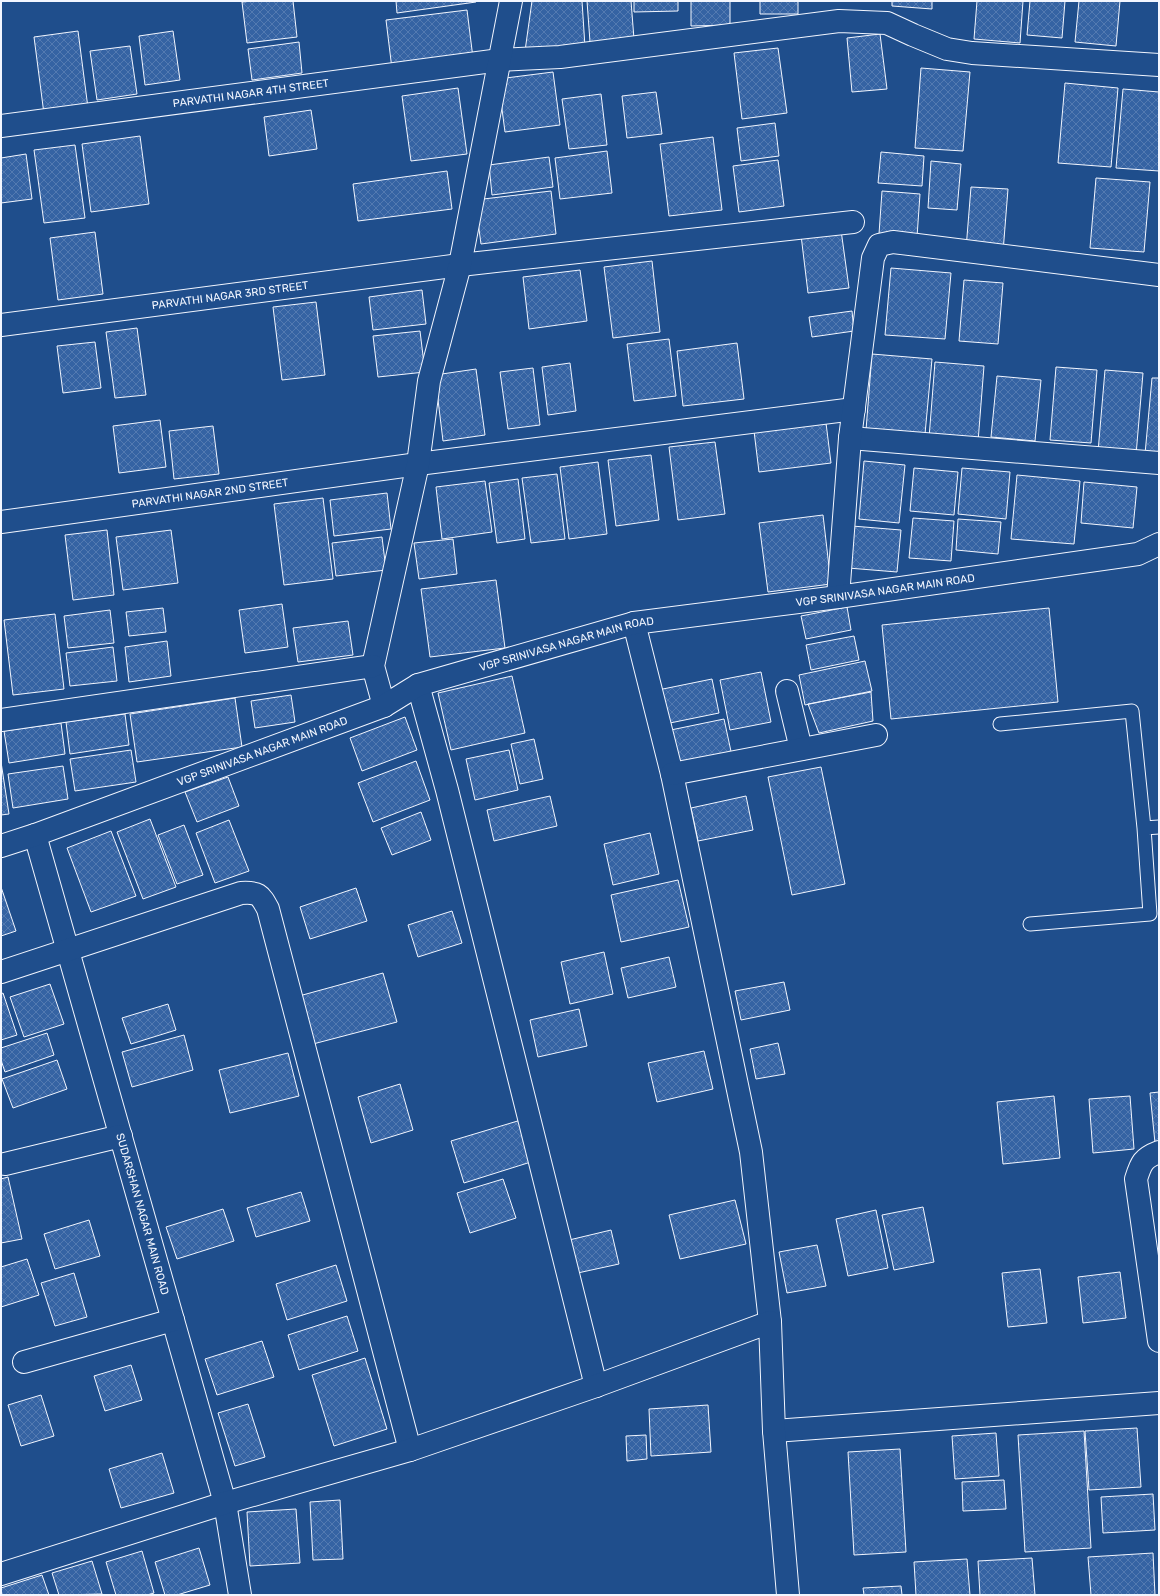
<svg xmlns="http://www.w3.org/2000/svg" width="1160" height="1596" font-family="Rubik,sans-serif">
<defs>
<pattern id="building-cross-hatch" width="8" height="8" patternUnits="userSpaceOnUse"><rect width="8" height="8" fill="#3563a3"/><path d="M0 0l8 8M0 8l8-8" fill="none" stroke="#537ab1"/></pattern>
</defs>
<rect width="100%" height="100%" fill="#1f4e8c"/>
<path fill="url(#building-cross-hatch)" stroke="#f2f6ff" d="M 253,1 L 293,1 L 297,37 L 247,43 L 242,2 Z
M 396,1 L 476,1 L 476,2 L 397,13 Z
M 532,1 L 582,1 L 585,47 L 525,51 Z
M 587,1 L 631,1 L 634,39 L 590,42 Z
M 634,1 L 678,1 L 678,11 L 634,12 Z
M 691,1 L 730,1 L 730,25 L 691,26 Z
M 760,1 L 798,1 L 798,14 L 760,14 Z
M 892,1 L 932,1 L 932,9 L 892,6 Z
M 977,1 L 1023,1 L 1020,43 L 974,39 Z
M 1030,1 L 1065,1 L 1062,38 L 1027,35 Z
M 1079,1 L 1120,1 L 1116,46 L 1075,42 Z
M 467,10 L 473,58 L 392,69 L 386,20 Z
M 78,31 L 88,108 L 44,114 L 34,37 Z
M 173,31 L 180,80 L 145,85 L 139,36 Z
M 880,34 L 887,89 L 852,92 L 847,38 Z
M 299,42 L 302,73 L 252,80 L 248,49 Z
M 130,46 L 137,94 L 97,100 L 90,51 Z
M 778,48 L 787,113 L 742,119 L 734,53 Z
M 921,68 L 970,72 L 963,151 L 915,148 Z
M 553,72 L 560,125 L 505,132 L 498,79 Z
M 1065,83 L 1118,88 L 1111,167 L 1058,163 Z
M 458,88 L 467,154 L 411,161 L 402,96 Z
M 1123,89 L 1159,92 L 1159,171 L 1116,168 Z
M 656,92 L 662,134 L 627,138 L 622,96 Z
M 601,94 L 607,145 L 569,149 L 562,99 Z
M 311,110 L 317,149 L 269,156 L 264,117 Z
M 775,123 L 779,156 L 741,161 L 737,128 Z
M 140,136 L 149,204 L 91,212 L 82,144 Z
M 713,137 L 722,210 L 669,216 L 660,144 Z
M 75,145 L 85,218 L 44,223 L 34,150 Z
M 607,151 L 612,193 L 560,199 L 555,158 Z
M 881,152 L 924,156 L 922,186 L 878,183 Z
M 26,154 L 32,199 L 1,203 L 1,158 Z
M 549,157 L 553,187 L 492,195 L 489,165 Z
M 778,160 L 784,206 L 739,212 L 733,166 Z
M 931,161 L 961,164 L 957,210 L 928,208 Z
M 447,171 L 452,209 L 358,221 L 353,184 Z
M 1096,178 L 1150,182 L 1144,252 L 1090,248 Z
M 971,187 L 1008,189 L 1003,252 L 966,249 Z
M 551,191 L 556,234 L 481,244 L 475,200 Z
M 882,191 L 920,194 L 917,237 L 879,234 Z
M 841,230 L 849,288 L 808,293 L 801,235 Z
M 95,232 L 103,294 L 58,300 L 50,238 Z
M 652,261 L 660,332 L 613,338 L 604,267 Z
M 891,268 L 951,273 L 945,339 L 885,335 Z
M 580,270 L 587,321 L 529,329 L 523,277 Z
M 964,280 L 1003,283 L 998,344 L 959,341 Z
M 422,290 L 426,324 L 373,330 L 369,297 Z
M 316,302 L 325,375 L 282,380 L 273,307 Z
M 852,311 L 854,331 L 812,337 L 809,317 Z
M 137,328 L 146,395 L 115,398 L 106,332 Z
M 420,331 L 425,372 L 378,377 L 373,336 Z
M 669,339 L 676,396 L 634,401 L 627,344 Z
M 95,342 L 101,388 L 63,393 L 57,346 Z
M 737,343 L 744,399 L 683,406 L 677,351 Z
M 872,354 L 932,359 L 925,434 L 866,430 Z
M 935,362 L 984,366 L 978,442 L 929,438 Z
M 570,363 L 576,411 L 548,415 L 542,367 Z
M 1056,367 L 1097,370 L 1091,443 L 1050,440 Z
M 533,368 L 540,425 L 508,429 L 500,372 Z
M 476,369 L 485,435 L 443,441 L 435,375 Z
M 1105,370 L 1143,373 L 1136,455 L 1098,452 Z
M 997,376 L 1041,380 L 1035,441 L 991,437 Z
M 1152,378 L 1159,378 L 1159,455 L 1145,454 Z
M 160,420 L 166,467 L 119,473 L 113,426 Z
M 826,423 L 831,463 L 759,472 L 754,431 Z
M 213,426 L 219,474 L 174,479 L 169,431 Z
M 715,442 L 725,514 L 678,520 L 669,447 Z
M 651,455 L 659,520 L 616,526 L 608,460 Z
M 864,461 L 905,465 L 899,523 L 859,519 Z
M 598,462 L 607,534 L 569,539 L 560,467 Z
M 914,468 L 958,472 L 954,515 L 910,511 Z
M 962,468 L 1010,472 L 1006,519 L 958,514 Z
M 557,474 L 565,539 L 531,543 L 522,478 Z
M 1017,475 L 1080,481 L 1074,544 L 1011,539 Z
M 518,479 L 525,539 L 497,543 L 489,483 Z
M 485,481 L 492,532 L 442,539 L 436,487 Z
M 1084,482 L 1137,487 L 1133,528 L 1081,523 Z
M 387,493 L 391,529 L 334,536 L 330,500 Z
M 323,498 L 333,579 L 284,585 L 274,504 Z
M 823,515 L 831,584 L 768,592 L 759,523 Z
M 913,518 L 954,521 L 951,561 L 909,558 Z
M 958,519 L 1001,522 L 998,554 L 956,550 Z
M 852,526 L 901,530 L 897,572 L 848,568 Z
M 107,530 L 114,595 L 73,600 L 65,535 Z
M 171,530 L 178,583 L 123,590 L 116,537 Z
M 382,537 L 386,570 L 336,576 L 332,543 Z
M 453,539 L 457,574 L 419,579 L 414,543 Z
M 496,580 L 505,648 L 430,657 L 421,589 Z
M 282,604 L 288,647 L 245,653 L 239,610 Z
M 847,607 L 851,630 L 806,639 L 801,616 Z
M 163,608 L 166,632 L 129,636 L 126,612 Z
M 1049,608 L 1058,702 L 891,719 L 882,625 Z
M 110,610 L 114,643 L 68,648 L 64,616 Z
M 55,614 L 64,689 L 13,695 L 4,620 Z
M 348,621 L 353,655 L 298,662 L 293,628 Z
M 854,636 L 859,660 L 811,670 L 806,645 Z
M 167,641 L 171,676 L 129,682 L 125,647 Z
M 113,647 L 117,681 L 70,686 L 66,653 Z
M 865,661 L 872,691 L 805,705 L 799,675 Z
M 761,672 L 771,722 L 730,730 L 720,680 Z
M 512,676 L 525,733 L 451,750 L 438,693 Z
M 712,679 L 719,713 L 665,724 L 658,690 Z
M 871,692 L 873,721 L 819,733 L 808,704 Z
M 291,695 L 295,722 L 255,728 L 251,701 Z
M 235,698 L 242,747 L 137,762 L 130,714 Z
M 125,714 L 129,745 L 70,754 L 66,722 Z
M 405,717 L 417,750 L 362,771 L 350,738 Z
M 724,719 L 732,756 L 673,768 L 666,731 Z
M 61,723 L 65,754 L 9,763 L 4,731 Z
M 534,739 L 543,779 L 520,784 L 511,744 Z
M 131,750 L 136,782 L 75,791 L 70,759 Z
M 509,750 L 518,790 L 475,800 L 466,759 Z
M 416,761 L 430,800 L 373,822 L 358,783 Z
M 1,762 L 9,814 L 1,815 Z
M 63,766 L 68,799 L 13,808 L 8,774 Z
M 821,767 L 845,884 L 792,895 L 768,777 Z
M 228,777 L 239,806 L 197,822 L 185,792 Z
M 550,796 L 557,826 L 494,841 L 487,810 Z
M 746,796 L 753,830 L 698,841 L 691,808 Z
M 421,812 L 431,840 L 392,855 L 381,828 Z
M 150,819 L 176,887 L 143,899 L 117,832 Z
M 229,820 L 249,871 L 215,883 L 196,833 Z
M 184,825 L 203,875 L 177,884 L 158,835 Z
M 111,831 L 136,896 L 91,912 L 67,848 Z
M 650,833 L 659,874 L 613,885 L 604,844 Z
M 678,880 L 689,927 L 621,942 L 611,895 Z
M 1,887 L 16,931 L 1,936 Z
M 356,888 L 367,921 L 310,939 L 300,907 Z
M 452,911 L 462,943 L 418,957 L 408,925 Z
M 604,952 L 613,994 L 570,1004 L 561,962 Z
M 669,957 L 676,987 L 628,998 L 621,968 Z
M 383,973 L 397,1022 L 313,1044 L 299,996 Z
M 784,982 L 790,1010 L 741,1020 L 735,991 Z
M 50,984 L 64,1024 L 24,1037 L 10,997 Z
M 3,993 L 17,1035 L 1,1040 L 1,994 Z
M 168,1004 L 176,1030 L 131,1044 L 122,1018 Z
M 579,1009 L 587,1046 L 538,1057 L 530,1020 Z
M 47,1033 L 54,1055 L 5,1072 L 1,1060 L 1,1048 Z
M 184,1035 L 193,1070 L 132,1087 L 122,1052 Z
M 778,1043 L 785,1074 L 756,1079 L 750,1049 Z
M 704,1051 L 713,1089 L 657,1102 L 648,1063 Z
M 288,1053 L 299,1096 L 230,1113 L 219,1070 Z
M 57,1060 L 67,1089 L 13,1108 L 2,1079 Z
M 400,1084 L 413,1130 L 371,1143 L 358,1097 Z
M 1159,1092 L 1159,1143 L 1155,1143 L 1150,1093 Z
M 1054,1096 L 1060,1158 L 1003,1164 L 997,1102 Z
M 1130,1096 L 1134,1149 L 1093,1153 L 1089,1099 Z
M 521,1120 L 534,1161 L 464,1183 L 451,1141 Z
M 8,1177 L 22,1239 L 1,1243 L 1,1179 Z
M 503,1179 L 516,1218 L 470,1233 L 457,1193 Z
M 301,1192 L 310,1221 L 256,1237 L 247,1208 Z
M 735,1200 L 746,1244 L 680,1259 L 669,1215 Z
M 923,1207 L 934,1262 L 894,1270 L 882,1215 Z
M 223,1209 L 234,1241 L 177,1259 L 166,1227 Z
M 876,1210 L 888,1268 L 848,1276 L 836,1219 Z
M 89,1220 L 100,1256 L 55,1269 L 44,1234 Z
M 611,1230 L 619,1264 L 573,1274 L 565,1241 Z
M 817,1245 L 826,1286 L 787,1293 L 779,1252 Z
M 27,1259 L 39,1295 L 1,1307 L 1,1267 Z
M 336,1265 L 347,1301 L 287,1320 L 276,1284 Z
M 1040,1269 L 1047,1323 L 1008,1327 L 1002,1273 Z
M 1120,1272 L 1126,1318 L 1083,1323 L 1078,1277 Z
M 74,1273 L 87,1317 L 55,1326 L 41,1283 Z
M 347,1316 L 358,1351 L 299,1370 L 288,1335 Z
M 262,1341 L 274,1377 L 217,1395 L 205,1359 Z
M 365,1358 L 387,1429 L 334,1446 L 312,1375 Z
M 131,1365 L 142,1400 L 105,1411 L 94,1376 Z
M 41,1395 L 54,1436 L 21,1446 L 8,1405 Z
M 248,1404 L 265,1457 L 235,1466 L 218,1413 Z
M 708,1405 L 711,1452 L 651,1456 L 649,1409 Z
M 1137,1428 L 1141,1487 L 1089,1490 L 1085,1431 Z
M 1084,1431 L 1091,1548 L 1025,1552 L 1018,1435 Z
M 996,1433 L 999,1476 L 955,1479 L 952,1436 Z
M 646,1435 L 647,1459 L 627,1461 L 626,1436 Z
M 900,1449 L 906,1552 L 854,1555 L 848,1452 Z
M 162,1453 L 174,1493 L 121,1508 L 109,1469 Z
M 1004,1480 L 1006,1509 L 963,1511 L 962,1482 Z
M 1153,1494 L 1155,1530 L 1103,1533 L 1101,1497 Z
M 340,1500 L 343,1559 L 313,1560 L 310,1502 Z
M 296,1509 L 300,1563 L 250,1566 L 247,1512 Z
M 199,1548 L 210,1585 L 177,1595 L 165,1595 L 155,1562 Z
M 142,1551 L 154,1593 L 147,1595 L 116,1595 L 106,1562 Z
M 1153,1553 L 1155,1595 L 1091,1595 L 1088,1557 Z
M 1032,1558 L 1035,1595 L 980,1595 L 978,1561 Z
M 967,1559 L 970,1595 L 916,1595 L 914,1562 Z
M 92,1561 L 102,1594 L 59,1595 L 52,1573 Z
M 42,1575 L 49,1595 L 2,1595 L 1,1588 Z
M 901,1586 L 902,1595 L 864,1595 L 863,1588 Z"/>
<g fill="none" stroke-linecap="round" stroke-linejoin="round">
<defs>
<path id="lane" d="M 1000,724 L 1132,711 L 1144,828 L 1159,827
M 1030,924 L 1150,914 L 1144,828"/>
<g id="street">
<path id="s1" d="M 1,126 L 500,60 L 560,57 L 839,21 L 887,23 L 913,35 L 947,49 L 972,53 L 1159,65"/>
<path id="s2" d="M 1,325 L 460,265 L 853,222"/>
<path d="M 850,438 L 1159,463"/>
<path id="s3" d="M 1,522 L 418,464 L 854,409"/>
<path d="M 838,597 L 850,438 L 873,258 L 879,245 L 893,242 L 1159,275"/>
<path d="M 634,623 L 672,774 L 751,1152 L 770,1322"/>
<path d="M 418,685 L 447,790 L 596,1386"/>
<path d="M 787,691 L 801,749"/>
<path d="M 384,706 L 373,666 L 418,464 L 429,381 L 460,265 L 511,1"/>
<path d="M 1,720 L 373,666"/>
<path d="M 672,774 L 876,735"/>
<path id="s4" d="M 35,835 L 225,1503 L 240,1595"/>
<path id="s5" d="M 1,846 L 35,835 L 384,706 L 418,685 L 634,623 L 838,597 L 1138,554 L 1159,544"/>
<path d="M 1,972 L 241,893 C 258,892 260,894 268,909 L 410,1450"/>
<path d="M 1159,1152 C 1143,1158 1141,1163 1136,1179 L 1159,1341"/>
<path d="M 5,1164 L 121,1136"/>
<path d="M 24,1362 L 173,1320"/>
<path d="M 774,1431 L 1159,1403"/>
<path d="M 1,1574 L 225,1503 L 410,1450 L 596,1386 L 770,1322 L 774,1431 L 788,1595"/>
</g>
</defs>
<use href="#lane" stroke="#f2f6ff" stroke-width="15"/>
<use href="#street" stroke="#f2f6ff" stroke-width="24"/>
<use href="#lane" stroke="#1f4e8c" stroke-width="13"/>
<use href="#street" stroke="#1f4e8c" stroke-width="22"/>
</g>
<g text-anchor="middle" stroke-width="3" stroke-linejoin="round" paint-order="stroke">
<g font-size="11" fill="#f2f6ff" stroke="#1f4e8c">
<text dy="4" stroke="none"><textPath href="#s1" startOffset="252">PARVATHI NAGAR 4TH STREET</textPath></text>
<text dy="4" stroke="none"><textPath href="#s2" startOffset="231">PARVATHI NAGAR 3RD STREET</textPath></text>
<text dy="4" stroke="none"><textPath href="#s3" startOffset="211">PARVATHI NAGAR 2ND STREET</textPath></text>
<text dy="4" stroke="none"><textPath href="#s5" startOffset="926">VGP SRINIVASA NAGAR MAIN ROAD</textPath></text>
<text dy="4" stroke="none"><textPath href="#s5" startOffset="602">VGP SRINIVASA NAGAR MAIN ROAD</textPath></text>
<text dy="4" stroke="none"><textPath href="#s5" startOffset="278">VGP SRINIVASA NAGAR MAIN ROAD</textPath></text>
<text dy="4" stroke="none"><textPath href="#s4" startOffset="394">SUDARSHAN NAGAR MAIN ROAD</textPath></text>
</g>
</g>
<rect width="1160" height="1596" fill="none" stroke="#f2f6ff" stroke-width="4"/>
</svg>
